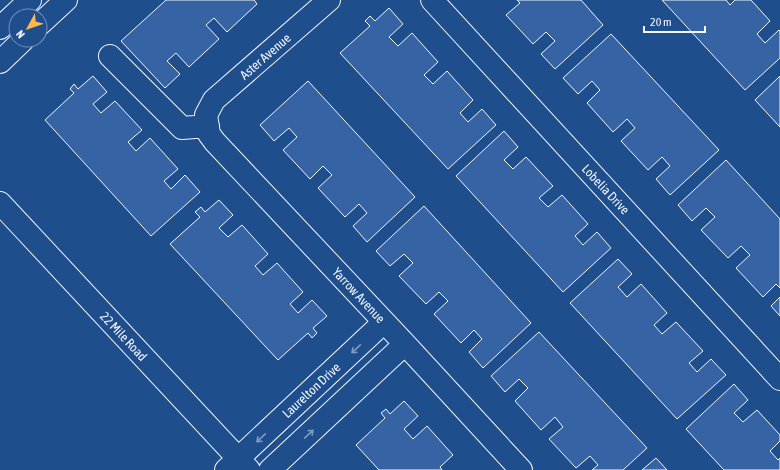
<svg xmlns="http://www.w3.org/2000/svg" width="780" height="470" font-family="'Asap Condensed',sans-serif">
<rect width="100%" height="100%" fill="#1f4e8c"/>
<path fill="#3563a3" stroke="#f2f6ff" d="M 166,0 L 254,0 L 257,4 L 227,32 L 214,18 L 206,25 L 219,39 L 189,67 L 176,53 L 167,61 L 180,74 L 165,88 L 121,41 Z
M 517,0 L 581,0 L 603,25 L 555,69 L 541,54 L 555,41 L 546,32 L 533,44 L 506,15 L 520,3 Z
M 662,0 L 726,0 L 730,5 L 735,0 L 751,0 L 770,21 L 757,34 L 765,43 L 779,30 L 780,31 L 780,58 L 745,90 Z
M 389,8 L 403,24 L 389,37 L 398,46 L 412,33 L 438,62 L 424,75 L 433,84 L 447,71 L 473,100 L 460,113 L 468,122 L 482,109 L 496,125 L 448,169 L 340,53 L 370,26 L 365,21 L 370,16 L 375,21 Z
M 611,34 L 719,150 L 670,195 L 656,179 L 670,166 L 662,157 L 648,170 L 621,141 L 635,128 L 627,119 L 613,132 L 587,103 L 600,90 L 592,81 L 578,94 L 563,78 Z
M 93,76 L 107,92 L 93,104 L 101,113 L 115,101 L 142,130 L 128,142 L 136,151 L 150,138 L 178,169 L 164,181 L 171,189 L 185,175 L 200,192 L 151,236 L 45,120 L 74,93 L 70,89 L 74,84 L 78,89 Z
M 780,76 L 780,127 L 755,100 Z
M 308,81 L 415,197 L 367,242 L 353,226 L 367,213 L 359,204 L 345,217 L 318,188 L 332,175 L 323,166 L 310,179 L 283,150 L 297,137 L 289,128 L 274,141 L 260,125 Z
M 504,131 L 518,147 L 504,160 L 513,169 L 526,157 L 553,186 L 539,198 L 548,207 L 562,195 L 588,224 L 575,236 L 583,245 L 597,232 L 611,248 L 563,292 L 456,176 Z
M 726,160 L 780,219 L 780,288 L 776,284 L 763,297 L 736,268 L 750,255 L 741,246 L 728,258 L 701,230 L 715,217 L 706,208 L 692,221 L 678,205 Z
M 219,200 L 233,215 L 219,228 L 228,237 L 242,225 L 268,254 L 255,266 L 263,275 L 277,263 L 303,292 L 290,304 L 298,313 L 312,300 L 327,316 L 313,328 L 317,333 L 312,338 L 308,333 L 278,360 L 170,244 L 200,217 L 195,212 L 201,207 L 205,212 Z
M 424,206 L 531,323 L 483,368 L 469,352 L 482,339 L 474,330 L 461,343 L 434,314 L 448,301 L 439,292 L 426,304 L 399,276 L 413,263 L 404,254 L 390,266 L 376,251 Z
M 618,259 L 632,274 L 618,287 L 627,297 L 641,284 L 667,313 L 654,325 L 662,334 L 676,322 L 703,351 L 689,363 L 697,372 L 711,359 L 726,375 L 677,419 L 570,303 Z
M 780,297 L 780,316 L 771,306 Z
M 539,332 L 647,448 L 623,470 L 592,470 L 598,465 L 590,456 L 576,468 L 549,439 L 563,427 L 555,417 L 541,430 L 515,401 L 528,388 L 519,379 L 505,392 L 491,376 Z
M 734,384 L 748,400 L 734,413 L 743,422 L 757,410 L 780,435 L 780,441 L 770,451 L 778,460 L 780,458 L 780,470 L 724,470 L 686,429 Z
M 404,401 L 418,416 L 404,429 L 413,439 L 427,426 L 453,455 L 440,467 L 442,470 L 379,470 L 356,445 L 385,418 L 381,413 L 386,409 L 390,414 Z
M 656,458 L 667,470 L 642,470 Z"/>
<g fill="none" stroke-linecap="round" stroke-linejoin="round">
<defs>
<path id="minor" d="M 329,0 L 214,100 L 206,115 L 209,134 L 215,142 L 405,344 L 521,470
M 432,0 L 780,379
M 40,24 L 66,0
M 0,28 L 30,0
M 110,56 L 182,128 L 208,126
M 0,62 L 23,40
M 0,203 L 249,470
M 226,470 L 384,322
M 270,470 L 405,344"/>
</defs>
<use href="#minor" stroke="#f2f6ff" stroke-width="24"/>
<use href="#minor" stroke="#1f4e8c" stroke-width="22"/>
</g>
<defs><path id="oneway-shaft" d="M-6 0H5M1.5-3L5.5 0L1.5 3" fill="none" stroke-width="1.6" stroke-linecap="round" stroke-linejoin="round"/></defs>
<g stroke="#7e9ac0">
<use href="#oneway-shaft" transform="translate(356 349) rotate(137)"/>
<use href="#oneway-shaft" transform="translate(309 434) rotate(-43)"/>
<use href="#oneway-shaft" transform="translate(261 438) rotate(137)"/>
</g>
<g text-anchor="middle" stroke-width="3" stroke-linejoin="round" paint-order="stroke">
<g font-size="13" fill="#f2f6ff" stroke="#1f4e8c">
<text transform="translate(265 56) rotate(-41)" y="5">Aster Avenue</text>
<text transform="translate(606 189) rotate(47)" y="5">Lobelia Drive</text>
<text transform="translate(359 295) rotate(47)" y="5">Yarrow Avenue</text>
<text transform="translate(124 336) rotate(47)" y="5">22 Mile Road</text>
<text transform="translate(311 390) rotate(-43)" y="5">Laurelton Drive</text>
</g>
</g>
<g transform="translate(28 28) rotate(230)"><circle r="19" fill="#1f4e8c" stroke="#7391ba"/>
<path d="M0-3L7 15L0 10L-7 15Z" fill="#ffb74d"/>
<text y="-6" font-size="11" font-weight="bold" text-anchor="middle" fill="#f2f6ff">N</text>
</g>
<path d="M644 26v6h61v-6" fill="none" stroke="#f2f6ff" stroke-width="2"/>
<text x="650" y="26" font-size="12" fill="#f2f6ff" stroke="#1f4e8c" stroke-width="3" paint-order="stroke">20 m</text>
</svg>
